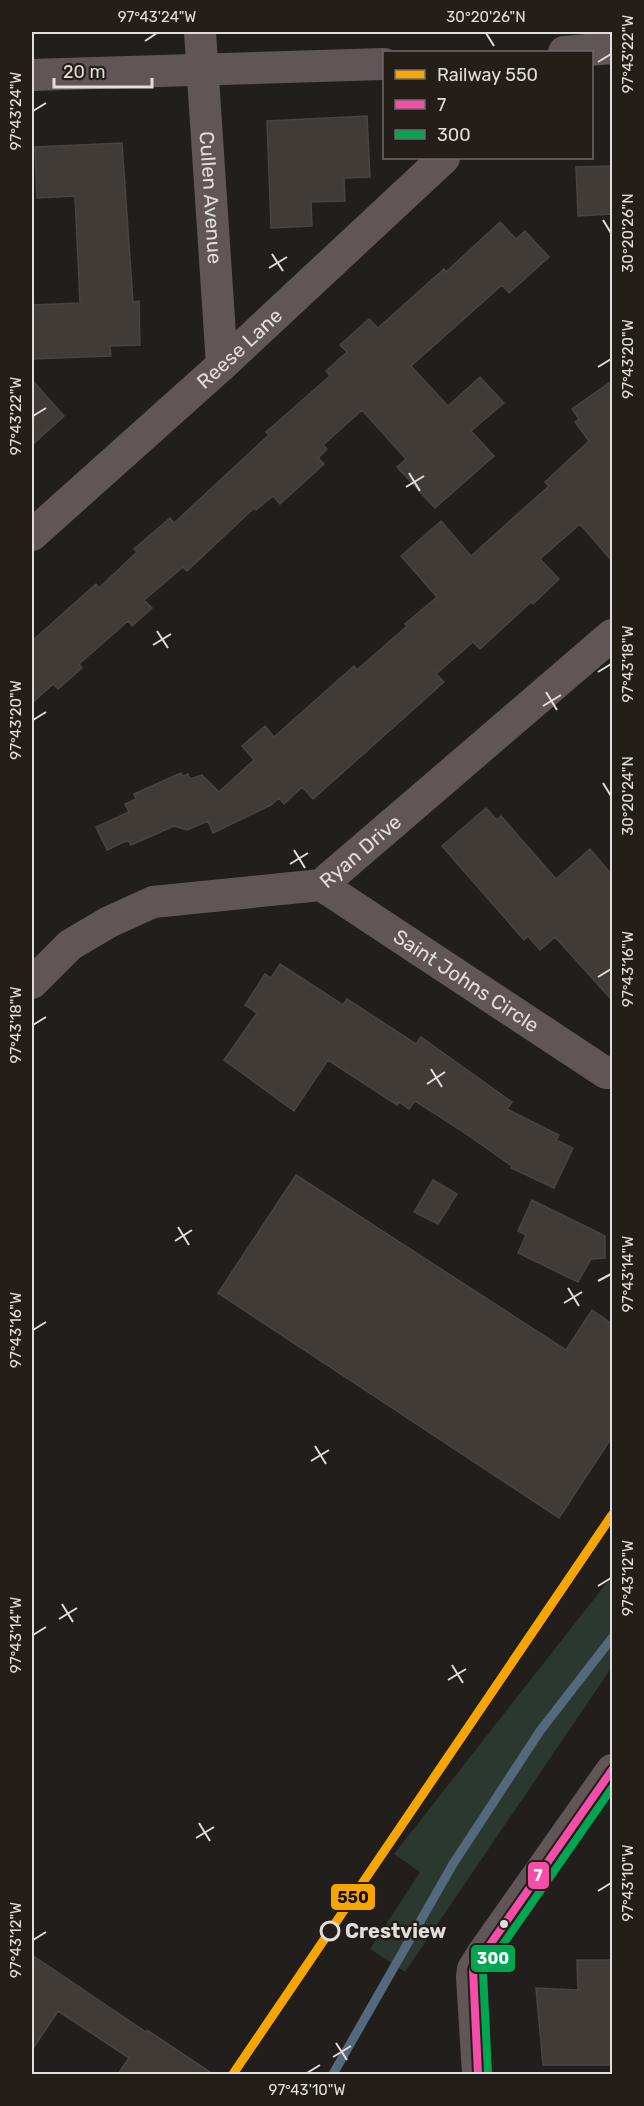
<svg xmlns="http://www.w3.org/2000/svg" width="644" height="2106" viewBox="0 0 644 2106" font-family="Rubik,sans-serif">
<rect width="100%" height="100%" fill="#211e1c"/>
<path fill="#2b382f" d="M612 1576V1667L405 1972 370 1949 420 1872 394 1854Z"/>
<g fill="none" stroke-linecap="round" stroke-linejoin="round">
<path stroke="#54697c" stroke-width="9" d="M333 2074 453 1864 540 1731 612 1638"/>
</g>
<path fill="#413b37" stroke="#474442" stroke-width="1.5" d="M367 116 370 177 344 178 345 201 311 202 312 226 271 228 267 121Z
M122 143 133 302 139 301 140 345 110 346 111 356 32 359V305L80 303 75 196 37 198 35 147Z
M612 166V214L578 216 576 167Z
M500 222 516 239 525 231 549 257 509 293 502 285 411 366 448 406 480 377 504 403 471 431 494 456 435 508 397 467 406 459 362 410 323 445 327 449 318 458 324 464 280 504 273 496 256 510 254 508 187 571 183 567 144 600 152 608 132 626 128 621 79 664 82 668 58 689 53 684 32 703V641L96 584 99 588 137 552 134 549 170 518 174 523 269 435 266 432 330 376 326 371 347 352 340 345 369 319 378 328 444 269 446 272Z
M32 380 64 416 32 445Z
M612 381V561L580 524 540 559 559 579 533 604 531 602 480 649 473 642 436 674 444 682 313 799 302 787 284 804 279 798 271 805 213 833 208 821 187 830 174 826 131 845 128 840 107 850 96 827 129 812 125 804 136 799 134 794 181 773 183 776 188 774 190 779 202 775 219 792 254 760 242 746 265 726 274 737 354 666 357 670 407 626 405 624 437 597 401 556 441 521 471 556 549 486 545 482 589 441 575 422 579 419 572 409Z
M486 808 497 820 501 816 556 879 590 849 612 875V1000L555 937 540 950 528 936 524 940 442 846Z
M280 964 343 1005 347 999 416 1044 421 1037 512 1102 507 1109 559 1135 556 1140 573 1148 554 1188 511 1168 512 1166 459 1129 415 1101 409 1109 399 1102 397 1105 328 1060 294 1111 224 1060 257 1013 245 1005 265 974 271 978Z
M296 1175 566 1350 592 1310 612 1324V1437L559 1518 218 1293Z
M433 1180 457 1194 438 1224 414 1212Z
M532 1200 605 1236V1258L591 1259 578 1282 518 1253 526 1235 518 1231Z
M32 1955 146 2032 147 2030 213 2074H118L129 2058 58 2011 32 2050Z
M577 1960H612V2065H543L536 1988 578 1990Z"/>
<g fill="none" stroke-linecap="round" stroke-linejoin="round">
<g stroke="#605658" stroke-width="32">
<path id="s1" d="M200 32 222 365"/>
<path d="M564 52 612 48"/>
<path d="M32 75 384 64"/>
<path id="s2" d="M32 535 222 365 444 158"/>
<path id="s3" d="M321 885 606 1073H612"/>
<path id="s4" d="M32 983 70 945 109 922 153 902 321 885 612 635"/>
<path d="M478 2074 472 1977 473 1969 483 1953 612 1770"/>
</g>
<g stroke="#241e19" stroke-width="12">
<path id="bus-1" d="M478 2074 473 1969 612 1770"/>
</g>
<g stroke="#241e19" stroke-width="12">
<path id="bus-2" d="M488 2073 483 1973 612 1788"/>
</g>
<use href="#bus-1" stroke="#f54da8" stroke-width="8"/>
<use href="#bus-2" stroke="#00a651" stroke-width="8"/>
<g stroke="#241e19" stroke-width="14">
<path id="rail-1" d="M233 2074 612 1515"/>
</g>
<use href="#rail-1" stroke="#f7a600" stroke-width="9"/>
</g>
<path fill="none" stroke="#e1ddda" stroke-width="2" d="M486 33 494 46M145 41 157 33M598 62 611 54M33 111 46 103M603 220 611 233M272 254 283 271M269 268 287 257M598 367 611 359M33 416 46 408M409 473 420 491M406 487 424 476M157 631 168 648M153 645 171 634M598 672 611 664M546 692 557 710M543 706 561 695M33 720 46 712M603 783 611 796M294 850 305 868M290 864 308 853M598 977 611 969M33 1025 46 1017M431 1069 442 1087M427 1084 445 1072M178 1227 189 1245M175 1241 192 1230M598 1281 611 1274M568 1288 579 1306M564 1303 582 1292M33 1330 46 1322M315 1446 326 1464M311 1461 329 1450M598 1586 611 1578M62 1604 73 1622M59 1619 77 1608M33 1635 46 1627M452 1665 463 1683M448 1680 466 1669M199 1823 210 1841M196 1838 214 1827M598 1891 611 1883M33 1940 46 1932M336 2043 347 2060M333 2057 351 2046M307 2073 320 2065"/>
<circle fill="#e1ddda" stroke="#241e19" stroke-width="2" cx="504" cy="1924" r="5"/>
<circle fill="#241e19" stroke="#e1ddda" stroke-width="3" cx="330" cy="1931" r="9"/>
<g text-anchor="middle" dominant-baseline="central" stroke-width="5" stroke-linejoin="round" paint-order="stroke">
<g font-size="20" fill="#e1ddda" stroke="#241e19">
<text stroke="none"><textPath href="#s1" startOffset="166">Cullen Avenue</textPath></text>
<text stroke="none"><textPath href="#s2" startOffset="279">Reese Lane</textPath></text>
<text stroke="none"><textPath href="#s4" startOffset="368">Ryan Drive</textPath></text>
<text stroke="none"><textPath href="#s3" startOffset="174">Saint Johns Circle</textPath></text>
</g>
<g font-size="20" font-weight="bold" fill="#e1ddda" stroke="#241e19" text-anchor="start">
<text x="345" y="1931">Crestview</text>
</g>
</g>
<g stroke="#241e19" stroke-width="2">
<rect x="527" y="1861" width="23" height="29" rx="6" fill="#f54da8"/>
<rect x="330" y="1883" width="46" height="28" rx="6" fill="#f7a600"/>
<rect x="470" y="1944" width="46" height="29" rx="6" fill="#00a651"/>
</g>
<g font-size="16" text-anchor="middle" font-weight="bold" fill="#fff">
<text x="538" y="1881">7</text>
<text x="493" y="1964">300</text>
</g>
<g font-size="16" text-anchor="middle" font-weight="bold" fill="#111">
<text x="353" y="1903">550</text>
</g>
<rect width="644" height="2106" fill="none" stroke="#241e19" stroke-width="66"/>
<rect x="383" y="51" width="210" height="108" fill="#241e19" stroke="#706a66" stroke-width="1.5"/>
<rect x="395" y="70" width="30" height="9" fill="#f7a600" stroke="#706a66" stroke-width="1.5"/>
<text x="437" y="81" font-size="18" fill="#e1ddda">Railway 550</text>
<rect x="395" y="100" width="30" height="9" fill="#f54da8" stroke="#706a66" stroke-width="1.5"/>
<text x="437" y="111" font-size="18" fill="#e1ddda">7</text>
<rect x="395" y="130" width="30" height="9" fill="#00a651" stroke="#706a66" stroke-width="1.5"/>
<text x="437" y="141" font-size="18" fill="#e1ddda">300</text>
<path d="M54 78v9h98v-9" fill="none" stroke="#e1ddda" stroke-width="3"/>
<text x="63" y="78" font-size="18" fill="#e1ddda" stroke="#241e19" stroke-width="4.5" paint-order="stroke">20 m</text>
<rect x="33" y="33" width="578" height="2040" fill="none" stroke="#e1ddda" stroke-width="2"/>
<g font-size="15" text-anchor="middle" fill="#e1ddda">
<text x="157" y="22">97°43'24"W</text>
<text x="486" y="22">30°20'26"N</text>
<text transform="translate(628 54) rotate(-90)" y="5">97°43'22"W</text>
<text transform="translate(16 111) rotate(-90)" y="5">97°43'24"W</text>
<text transform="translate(628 233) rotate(-90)" y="5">30°20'26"N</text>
<text transform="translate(628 359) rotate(-90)" y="5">97°43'20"W</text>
<text transform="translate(16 416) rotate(-90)" y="5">97°43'22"W</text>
<text transform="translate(628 664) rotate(-90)" y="5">97°43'18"W</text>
<text transform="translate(16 720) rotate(-90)" y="5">97°43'20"W</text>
<text transform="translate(628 796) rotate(-90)" y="5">30°20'24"N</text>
<text transform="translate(628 969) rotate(-90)" y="5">97°43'16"W</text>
<text transform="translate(16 1025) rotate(-90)" y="5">97°43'18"W</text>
<text transform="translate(628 1274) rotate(-90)" y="5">97°43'14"W</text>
<text transform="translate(16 1330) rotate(-90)" y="5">97°43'16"W</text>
<text transform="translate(628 1578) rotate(-90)" y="5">97°43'12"W</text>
<text transform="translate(16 1635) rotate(-90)" y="5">97°43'14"W</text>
<text transform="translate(628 1883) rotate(-90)" y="5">97°43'10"W</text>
<text transform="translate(16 1940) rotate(-90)" y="5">97°43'12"W</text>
<text x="307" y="2095">97°43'10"W</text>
</g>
</svg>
